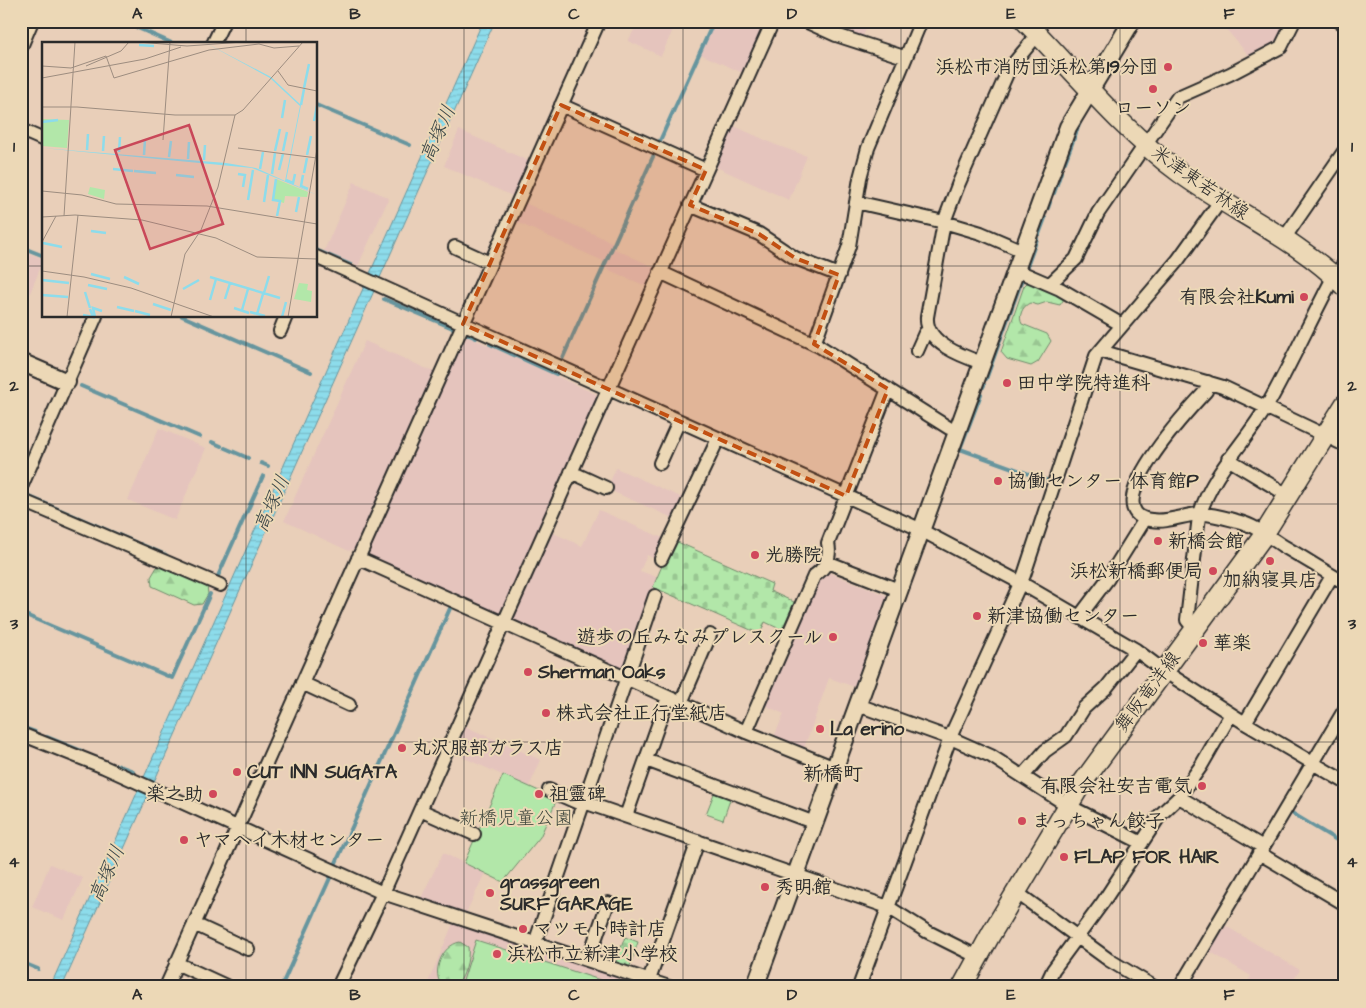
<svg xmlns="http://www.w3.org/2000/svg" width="1366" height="1008" viewBox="0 0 1366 1008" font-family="'Architects Daughter','Klee One',sans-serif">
<defs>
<pattern id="forest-firs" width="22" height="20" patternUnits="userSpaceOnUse" patternTransform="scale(1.25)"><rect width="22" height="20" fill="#b2e7a9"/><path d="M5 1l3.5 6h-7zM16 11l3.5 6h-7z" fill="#99c692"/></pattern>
<pattern id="cemetery-stones" width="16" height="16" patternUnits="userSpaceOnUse" patternTransform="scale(1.25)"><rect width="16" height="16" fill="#b2e7a9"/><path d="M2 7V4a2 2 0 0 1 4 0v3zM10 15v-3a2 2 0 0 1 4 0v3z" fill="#99c692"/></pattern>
<pattern id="water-rules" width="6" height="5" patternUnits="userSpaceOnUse" patternTransform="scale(1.25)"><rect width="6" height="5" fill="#8ddceb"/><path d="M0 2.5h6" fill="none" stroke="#7abdca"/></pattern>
</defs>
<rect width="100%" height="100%" fill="#e9cfb9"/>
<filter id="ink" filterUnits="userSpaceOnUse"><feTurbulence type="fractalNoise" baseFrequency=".02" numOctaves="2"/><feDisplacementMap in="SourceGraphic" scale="10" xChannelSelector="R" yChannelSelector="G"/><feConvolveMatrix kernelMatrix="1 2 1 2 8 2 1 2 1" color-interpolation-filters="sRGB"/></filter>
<g filter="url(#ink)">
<path fill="#e5c4bd" d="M639 21H677L661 56 628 41Z
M715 21H767L743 73 700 54Z
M814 21H869L862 39Z
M1219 21H1287L1276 41 1250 57Z
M732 125 776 145 807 156 789 200 714 166Z
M459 130 531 162 515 197 444 166Z
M354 182 389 198 358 266 324 251Z
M523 202 614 243 605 262 514 221Z
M613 248 656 268 648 287 604 268Z
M21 250 44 259 21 315Z
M463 334 600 396 501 615 498 617 364 556Z
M365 341 436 373 358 547 349 551 284 521Z
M159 428 206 448 175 520 128 500Z
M616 468 685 499 675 519 607 489Z
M599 510 665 539 657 560 647 555 640 571 657 577 624 673 511 622 549 531 582 546Z
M827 572 888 596 855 687 829 678 803 751 773 739 784 714 762 704 817 579Z
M462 725 541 760 529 787 451 752Z
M443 853 485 873 465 915 420 900Z
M50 864 83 878 64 920 32 907Z
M454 921 655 987H426Z
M1224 925 1300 970 1289 987H1245L1251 976 1209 951Z"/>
<path fill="url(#forest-firs)" stroke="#6e896a" d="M1030 280 1063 295 1064 299 1060 305 1047 302 1038 305 1030 303C1022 306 1018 317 1022 324L1047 334 1051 341 1038 362 1031 366 1007 359 1001 352 1024 286Z
M161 566 207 586 208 594 202 604 194 605 152 586 151 577 157 567Z
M460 942 468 947C470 959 464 977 456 987H443C430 973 442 945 460 942Z"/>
<path fill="url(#cemetery-stones)" stroke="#6e896a" d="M673 540 772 584 770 591 794 602 782 630 765 622 760 634 653 587Z
M625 937 638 942 629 969 615 964Z"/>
<path fill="#b2e7a9" stroke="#6e896a" d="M503 775 557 799 540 837 503 882 464 863Z
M715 791 731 797 723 820 706 814Z
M476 940 622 987H461Z"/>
<path fill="url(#water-rules)" stroke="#66959e" d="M483 21H495L62 987H50Z"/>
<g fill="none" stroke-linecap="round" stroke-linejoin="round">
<path stroke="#66959e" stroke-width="4" d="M122 21 174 44
M1331 23 1345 30
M316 105 410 145
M658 145 714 21
M1065 162 1080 122
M1054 193 1061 172
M1048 208 1050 202
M1039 234 1045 218
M21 247 44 256
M316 250 351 265
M1026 269 1037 239
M384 299 455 329
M182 316 311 372
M465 333 476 338
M490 344 556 374 557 372
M561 362 656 150
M986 379 1023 277
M81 386 200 437
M983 387 984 385
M981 394 960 449 1051 482
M212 442 221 446
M225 448 248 458
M261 463 268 466
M30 497 135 542
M140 544 166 555
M218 576 263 476
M21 613 172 678
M172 678 210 594
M21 727 35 732
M47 737 82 751
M116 765 133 771
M1290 812 1345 845
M335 865 452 604
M21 962 38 969
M281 987 330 878"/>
<g stroke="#2b2b2b" stroke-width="16">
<path id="minor" d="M805 21 836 35 904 57
M1339 21 1345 24
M213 44 224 21
M21 47 32 21
M561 105 706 170
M21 130 44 140
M856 202 944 222 981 233 1023 251
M690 205 759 234 795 258 839 275
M1283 240 1345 150
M455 247 490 263
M316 257 915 527 1021 583 1136 650 1164 671 1245 723 1345 782
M1016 270 1060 289 1122 325
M660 272 819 346 949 428 957 431
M1050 284 1076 259 1098 213 1178 97 1230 74 1281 47 1294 21
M280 331 286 316
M814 344 849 246 860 178 868 148 921 21
M1102 349 1107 353 1223 387 1345 445
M917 351 925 333 929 331
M982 363C962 356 925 343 927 317L944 222 958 185 1009 69 1038 34
M1208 382 1206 391C1192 406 1092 512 1151 520 1168 523 1183 515 1199 514 1210 513 1226 518 1237 521 1254 525 1268 536 1283 546 1304 558 1324 571 1345 583
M1228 459 1289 496
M660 463 679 421
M571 472 606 488
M21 487 96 316
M21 500 220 585
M358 558 746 732 835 768
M661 559 718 439
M827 562 899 590
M1079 617 1107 580 1145 519
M1195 630 1187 620 1199 516C1214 470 1243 446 1267 406 1291 364 1311 319 1334 276L1345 263
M302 683 349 705
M681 703 710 635
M858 705 955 740 991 756 1067 805 1142 843
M1245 723 1332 576
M746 732 814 576C826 568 831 557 828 543L888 389
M21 734 104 767 383 893 669 987
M646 760 815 823
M1023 776 1045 751 1066 736 1084 708 1106 688 1136 650
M549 790 583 805
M1179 797 1263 847
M584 802 888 907 926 931 978 957
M420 810 474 834
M626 816 668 697
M1259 853 1345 904
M1016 892 1109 960 1154 987
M194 924 248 949
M535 943 655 596
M588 960 608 903
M176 963 228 987
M649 980 698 841
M166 987 599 21
M338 987 383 893 773 21
M859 987 952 733 1024 575 1096 356 1178 260 1221 200
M1045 987 1053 970 1103 902 1160 815 1179 797 1201 766 1231 714
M1180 987 1345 709
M1342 987 1345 982"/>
</g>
<g stroke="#2b2b2b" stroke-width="20">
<path id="tertiary" d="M21 362 67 382
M755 987 1068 127 1132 21"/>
</g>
<g stroke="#2b2b2b" stroke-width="22">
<path id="secondary" d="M1025 21C1075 72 1123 131 1180 173 1233 212 1298 239 1345 287
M962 987 991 934 1080 786 1261 539 1345 404"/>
</g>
<use href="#minor" stroke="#ecd8b6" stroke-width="12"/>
<use href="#tertiary" stroke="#ecd8b6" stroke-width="16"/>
<use href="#secondary" stroke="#ecd8b6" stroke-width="19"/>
</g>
</g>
<path fill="#c25012" fill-opacity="0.2" stroke="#c25012" stroke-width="4" stroke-dasharray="10 6" stroke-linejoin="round" d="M561 105 706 170 690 205 759 234 795 258 839 275 814 344 888 389 846 496 463 324Z"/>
<path fill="none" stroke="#2b2b2b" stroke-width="1" stroke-opacity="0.55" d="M246 21V44M464 21V987M683 21V987M901 21V987M1120 21V987M21 266H44M316 266H1345M246 316V987M21 504H1345M21 742H1345"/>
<g fill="#d1495b" stroke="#ecd8b6" stroke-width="2">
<circle cx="1168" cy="67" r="5"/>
<circle cx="1153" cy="89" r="5"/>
<circle cx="1304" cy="297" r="5"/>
<circle cx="1007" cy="383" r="5"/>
<circle cx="998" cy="481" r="5"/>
<circle cx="1158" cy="541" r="5"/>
<circle cx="755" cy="555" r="5"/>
<circle cx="1270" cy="561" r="5"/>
<circle cx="1213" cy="571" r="5"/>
<circle cx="977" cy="616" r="5"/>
<circle cx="833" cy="637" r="5"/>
<circle cx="1203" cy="643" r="5"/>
<circle cx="528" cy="672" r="5"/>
<circle cx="546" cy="713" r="5"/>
<circle cx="820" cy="729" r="5"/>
<circle cx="402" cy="748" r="5"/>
<circle cx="237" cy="772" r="5"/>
<circle cx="1202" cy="786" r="5"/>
<circle cx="213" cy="794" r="5"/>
<circle cx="539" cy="794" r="5"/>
<circle cx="1022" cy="821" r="5"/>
<circle cx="184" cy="840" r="5"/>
<circle cx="1064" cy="857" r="5"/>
<circle cx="765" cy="887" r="5"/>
<circle cx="490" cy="893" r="5"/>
<circle cx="523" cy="929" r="5"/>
<circle cx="497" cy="954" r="5"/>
</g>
<g text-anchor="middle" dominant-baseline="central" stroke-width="4" stroke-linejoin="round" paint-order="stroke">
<g font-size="19" font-weight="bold" fill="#2b2b2b" stroke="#ecd8b6" text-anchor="start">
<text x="1158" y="67" text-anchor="end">浜松市消防団浜松第19分団</text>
<text x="1153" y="108" text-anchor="middle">ローソン</text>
<text x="1294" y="297" text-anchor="end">有限会社Kumi</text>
<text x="1017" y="383">田中学院特進科</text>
<text x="1008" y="481">協働センター 体育館P</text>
<text x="1168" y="541">新橋会館</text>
<text x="765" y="555">光勝院</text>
<text x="1203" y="571" text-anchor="end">浜松新橋郵便局</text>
<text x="1270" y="580" text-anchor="middle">加納寝具店</text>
<text x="987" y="616">新津協働センター</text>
<text x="823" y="637" text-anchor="end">遊歩の丘みなみプレスクール</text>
<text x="1213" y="643">華楽</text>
<text x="538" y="672">Sherman Oaks</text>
<text x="556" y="713">株式会社正行堂紙店</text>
<text x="830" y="729">La erino</text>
<text x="412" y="748">丸沢服部ガラス店</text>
<text x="247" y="772">CUT INN SUGATA</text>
<text x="1192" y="786" text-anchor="end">有限会社安吉電気</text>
<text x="203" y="794" text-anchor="end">楽之助</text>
<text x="549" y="794">祖靈碑</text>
<text x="1032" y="821">まっちゃん餃子</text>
<text x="194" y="840">ヤマヘイ木材センター</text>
<text x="1074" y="857">FLAP FOR HAIR</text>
<text x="500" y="882">grassgreen<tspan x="500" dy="22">SURF GARAGE</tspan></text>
<text x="775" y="887">秀明館</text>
<text x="533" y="929">マツモト時計店</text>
<text x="507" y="954">浜松市立新津小学校</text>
</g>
<g font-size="19" fill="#2b2b2b" stroke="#ecd8b6">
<text transform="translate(1200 183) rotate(35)">米津東若林線</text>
<text transform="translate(1148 692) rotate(-53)">舞阪竜洋線</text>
</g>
<g font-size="19" fill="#3f473e" stroke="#ecd8b6">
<text x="516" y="818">新橋児童公園</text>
</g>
<g font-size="20" font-style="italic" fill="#3a4648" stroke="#ecd8b6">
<text transform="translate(438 134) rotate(-66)">高塚川</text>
<text transform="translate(272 504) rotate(-66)">高塚川</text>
<text transform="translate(107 874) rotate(-66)">高塚川</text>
</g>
<g font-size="20" font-weight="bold" fill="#2b2b2b" stroke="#ecd8b6">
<text x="833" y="774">新橋町</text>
</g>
</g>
<g transform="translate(42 42)">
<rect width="275" height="275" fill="#e9cfb9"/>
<path d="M0 77 27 78 25 106 0 104ZM234 137 266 150 265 155 243 154 242 161 231 158ZM48 145 63 148 62 157 46 152ZM257 241 266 242 265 248 270 249 269 260 252 257Z" fill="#b2e7a9"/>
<path d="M162 0 229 35 259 63 244 139 275 153 210 126 0 106 184 121 214 126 243 139 258 64 228 36Z" fill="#8ddceb"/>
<path fill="none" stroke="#8ddceb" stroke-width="2.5" d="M97 3 112 4M262 46 267 22M259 63 262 47M240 76 243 58M272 79 275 64M0 80 16 78M45 108 46 92M61 109 62 94M233 109 238 87M241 109 245 90M77 110 78 95M102 113 103 97M265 113 269 94M127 115 129 99M146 117 147 100M162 118 163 103M71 127 91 129M218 127 221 110M237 128 241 112M92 129 114 131M262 131 265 116M196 132 203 133 201 145M230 132 233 111M134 133 152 135M261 133 259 144 266 147M234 137 231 158 238 159 235 174M244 138 251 141 253 132M206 158 211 128M222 160 226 133M254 170 257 155M49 189 64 191M1 201 20 205M49 232 68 237M82 235 97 242M168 235 238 256M0 238 27 241M46 243 65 247M141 247 157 238M43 250 48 266M222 251 227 234M0 253 26 255M183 257 188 241M168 258 174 237M111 262 129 268M75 265 92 269M192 266 207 271M200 268 206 247M93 269 108 273M208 270 223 274M215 272 221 252M41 273 51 275 48 267M53 275 51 266 60 269M240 275 244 260"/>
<path fill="none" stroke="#9d8d80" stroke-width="1" d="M96 0 145 4 201 0M0 24 29 26 64 14 72 36 167 8 217 2 232 6 257 4M44 24 79 9 87 0M236 29 246 43 275 49M0 36 103 17 139 5M0 65H35L133 73H193L201 68 261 0M121 98 128 0M196 106 275 116M0 149 40 153 74 162 165 164 275 182M22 174 33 0M0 175 33 173 100 178 174 196 215 215 275 217M0 200 14 174M0 229 42 235 89 246 172 275M25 275 36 173M129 275 143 212 159 188 176 145 193 73M246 275 275 107"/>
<path fill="#c94859" fill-opacity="0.15" stroke="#c94859" stroke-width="2.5" d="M147 83 181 182 108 207 73 108Z"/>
<rect width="275" height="275" fill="none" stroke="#2b2b2b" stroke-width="2.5"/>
</g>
<rect width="1366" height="1008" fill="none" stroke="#ecd8b6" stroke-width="55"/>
<rect x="28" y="28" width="1310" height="952" fill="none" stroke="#2b2b2b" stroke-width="2"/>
<g font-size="16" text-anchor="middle" font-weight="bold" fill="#2b2b2b">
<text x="137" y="19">A</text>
<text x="355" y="19">B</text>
<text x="574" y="19">C</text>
<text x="792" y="19">D</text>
<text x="1011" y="19">E</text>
<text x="1229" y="19">F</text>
<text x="14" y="152">1</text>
<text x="1352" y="152">1</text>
<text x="14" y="391">2</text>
<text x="1352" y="391">2</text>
<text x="14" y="629">3</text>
<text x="1352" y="629">3</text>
<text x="14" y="867">4</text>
<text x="1352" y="867">4</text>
<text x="137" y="1000">A</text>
<text x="355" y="1000">B</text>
<text x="574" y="1000">C</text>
<text x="792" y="1000">D</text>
<text x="1011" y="1000">E</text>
<text x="1229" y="1000">F</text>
</g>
</svg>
